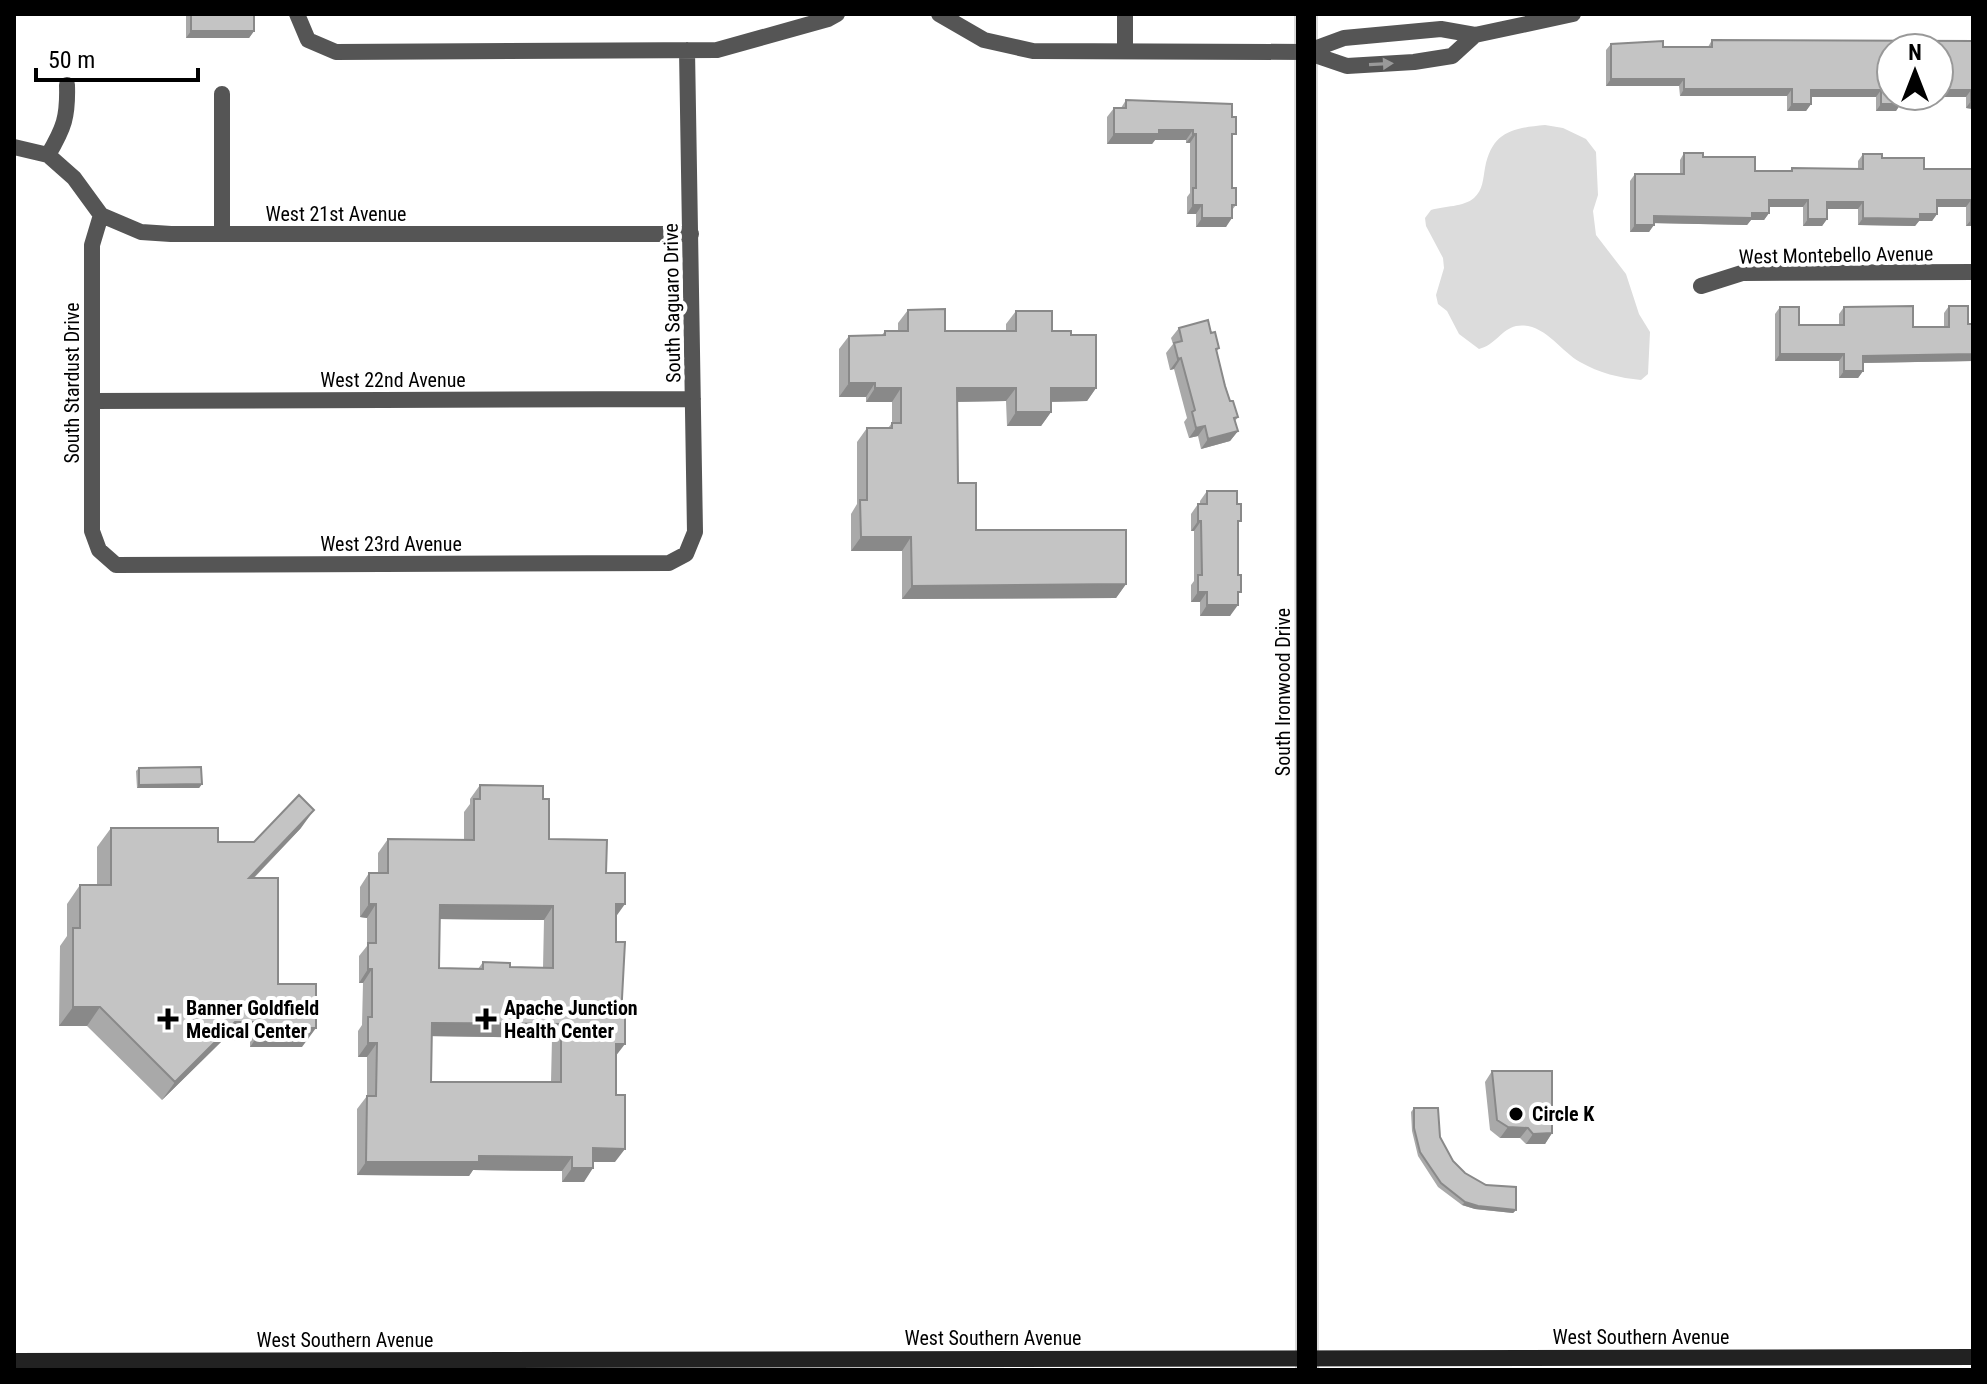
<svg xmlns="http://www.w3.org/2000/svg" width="1987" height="1384" viewBox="0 0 1987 1384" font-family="'Roboto Condensed',sans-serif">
<rect width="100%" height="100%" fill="#fff"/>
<path fill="#dcdcdc" d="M1545 125 1563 128 1586 139 1596 152 1598 195 1593 211 1596 235 1626 274 1639 314 1650 332 1648 374 1641 380C1620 378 1599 373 1580 362 1560 351 1543 321 1516 326 1502 329 1495 345 1479 349L1459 334 1447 311 1438 304 1436 295 1444 268 1443 258 1426 226 1425 218 1431 210C1444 206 1464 207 1474 198 1483 190 1483 179 1485 168 1492 132 1512 128 1545 125Z"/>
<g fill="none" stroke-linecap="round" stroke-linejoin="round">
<g stroke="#dbdbdb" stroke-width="24">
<path id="primary" d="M1306 14 1307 1370"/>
</g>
<path stroke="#555" stroke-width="16" d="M297 14 308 40 336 52 717 50 828 19 837 14
M939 14 984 40 1033 51 1306 52 1347 66 1414 62 1452 56 1475 35
M1125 14V50
M1306 52 1344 38 1441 29 1475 35 1573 14
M222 94V234
M14 147 48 155 74 178 101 215 141 232 171 234H691
M48 155C64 128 68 117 67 85
M101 215 92 245V531L99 550 116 565 669 563 686 554 695 532 687 50
M1701 286 1742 273 1973 272
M92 401 693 399"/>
<path stroke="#222" stroke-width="16" d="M14 1361 1973 1357"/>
<use href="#primary" stroke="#000" stroke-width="20"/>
</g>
<path fill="#a9a9a9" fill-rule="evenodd" d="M186 14H254V31L249 38H186Z
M1712 40 1973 41V109L1966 108V97H1901L1896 111H1876V97H1811V104L1806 111H1787V96H1680L1679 86H1606V50L1611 44 1663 47H1708Z
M1126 100 1232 139V188L1236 205 1232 210 1226 227H1196V214H1187V197L1190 193V143H1186V140H1155L1152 144H1107V117L1114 108H1121Z
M1684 153 1755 171H1790L1792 168 1858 169V161L1863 154 1882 158 1924 169H1973V226H1966V207H1937V214L1932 221H1919L1915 226 1858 225V209H1827V219L1822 226H1803V207H1769V213L1764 220H1751L1747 225 1654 223 1649 232H1630V181L1635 174H1680V160Z
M1949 306 1968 324H1973V361L1863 363V371L1858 378H1839V361H1775V314L1780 307 1799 325H1839V314L1844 307 1913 327H1944V313Z
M908 310 945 331H1006V324L1016 311 1052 331 1071 335 1096 388 1087 401 1051 402V412L1041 426H1007L1006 401 957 402 958 483 976 530 1126 584 1116 598 902 599V551H851V514L857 504V442L867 428H888L892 423V402H866V397H839V349L849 336 882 335 885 331H898V323Z
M1179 328 1211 333 1219 348 1216 352 1230 401 1238 417 1235 421 1238 431 1230 441 1201 449 1198 436 1189 438 1184 422 1187 418 1174 369 1170 370 1166 353 1173 344 1171 338Z
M1207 491 1238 526V597L1230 616H1200V602H1191V585L1194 581V531H1191V514L1198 504H1200V501Z
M139 768 202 784 199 788H137L136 771Z
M480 785 543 799 549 839 606 873 616 916 615 1162H593L584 1182H562V1171L473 1170 469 1176 357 1175V1109L367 1096V1057H358V1031L362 1025 363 983H359V956L367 946V918L360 917V887L369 873H378V853L388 839 464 840V812L470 804V799ZM440 919 544 920 543 968 510 967 483 962 478 969 439 968ZM431 1036 552 1038 551 1082H431Z
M111 828 218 842H254L301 828 254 878 278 984 302 1047H250V1041H222L162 1100 87 1026H59L60 946 67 936V904L80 885H97V847Z
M1492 1071 1552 1133 1545 1144H1526L1520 1138H1500L1490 1130 1485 1082Z
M1414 1108 1440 1137 1453 1161 1465 1173 1516 1210 1513 1213 1475 1209 1462 1205 1438 1187 1418 1156 1412 1131 1411 1112Z"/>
<path fill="#898989" d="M191 31H254L249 38H186Z
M1611 79H1684L1679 86H1606Z
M1684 89H1792L1787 96H1680Z
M1811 90H1881L1876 97H1806Z
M1939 90H1971L1966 97H1896L1939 96Z
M1971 101 1973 102V109L1966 108Z
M1792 104H1811L1806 111H1787Z
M1881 104H1901L1896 111H1876Z
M1159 130H1193L1186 140H1155L1152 144H1107L1114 134Z
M1193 134H1196L1190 143H1186Z
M1769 200H1808L1803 207H1764Z
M1937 200H1971L1966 207H1932Z
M1827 202H1863L1858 209H1822Z
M1193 205H1202L1196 214H1187Z
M1769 213 1764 220H1751L1747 225 1649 223 1654 216Z
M1920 214H1937L1932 221H1919L1915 226 1858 225 1863 218Z
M1202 218H1232L1226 227H1196Z
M1808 219H1827L1822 226H1803Z
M1971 220H1973V226H1966Z
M1635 225H1654L1649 232H1630Z
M1780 354H1844L1839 361H1775Z
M1973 354V361L1858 363 1863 356Z
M1181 358 1174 369 1170 370 1178 359Z
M1844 371H1863L1858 378H1839Z
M849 383H875L866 397H839Z
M875 388H901L892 402H866Z
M957 388H1016L1006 401 947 402Z
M1051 388H1096L1087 401 1041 402Z
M1016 412H1051L1041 426H1007Z
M1205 426 1198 436 1189 438 1196 428Z
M1238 431 1230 441 1201 449 1208 439Z
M1198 521H1201L1194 531H1191Z
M861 537H911L902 551H851Z
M1126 584 1116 598 902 599 912 586Z
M1198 592H1207L1200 602H1191Z
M1207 605H1238L1230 616H1200Z
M202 784 199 788H137L139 785Z
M314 810 301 828 236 896 249 878Z
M369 904H376L367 918 360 917Z
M616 904H625L615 918Z
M440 905 553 906 544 920 431 919Z
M368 969H372L363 983H359Z
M73 1007H100L87 1026H59Z
M235 1022H263L250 1041H222L162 1100 175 1082Z
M432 1023 561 1024 552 1038 422 1036Z
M263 1028H316L302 1047H250Z
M368 1043H377L367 1057H358Z
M616 1044H625L615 1057Z
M1508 1127 1528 1128 1520 1138H1500Z
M1552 1133 1545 1144H1526L1533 1134Z
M593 1148 625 1149 615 1162H584Z
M479 1156 572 1157 562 1171 473 1170 469 1176 357 1175 366 1162Z
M572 1168H593L584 1182H562Z
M1465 1202 1516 1210 1513 1213 1475 1209 1462 1205Z"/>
<path fill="#c4c4c4" stroke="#898989" stroke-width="2" fill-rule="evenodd" d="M191 14H254V31H191Z
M1712 40 1973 41V102L1971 101V90H1939V48H1891V96H1901V104H1881V90H1811V104H1792V89H1684V79H1611V44L1663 41V47H1712Z
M1126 100 1232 104V117H1236V134H1232V188H1236V205H1232V218H1202V205H1193V188H1196V134H1193V130H1159V134H1114V108H1126Z
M1684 153H1703V157H1755V171H1792V168L1863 169V154H1882V158H1924V169H1973V220H1971V200H1937V214H1920V219L1863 218V202H1827V219H1808V200H1769V213H1752V218L1654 216V225H1635V174H1684Z
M1913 306V327H1949V306H1968V324H1973V354L1863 356V371H1844V354H1780V307H1799V325H1844V307Z
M945 309V331H1016V311H1052V331H1071V335H1096V388H1051V412H1016V388H957L958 483H976V530H1126V584L912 586 911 537H861L860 500H867V428H892V423H901V388H875V383H849V336L885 335V331H908V310Z
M1208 320 1211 333 1215 332 1219 348 1216 349 1225 386 1230 401H1233L1238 417 1234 418 1238 431 1208 439 1205 426 1196 428 1192 412 1195 410 1181 358 1178 359 1174 343 1182 341 1179 328Z
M1207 491H1237V504H1241V521H1238V575H1241V592H1238V605H1207V592H1198V575H1202L1201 521H1198V504H1207Z
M201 767 202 784 139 785V768Z
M480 785 543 786V799H549V839L607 840 606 873H625V904H616V942H625L621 1017H625V1044H616V1095H625V1149L593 1148V1168H572V1157L479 1156V1162H366L367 1096H376L377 1043H368V1017H372V969H368V943H376V904H369V873H388V839L474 840V799H480ZM440 905 553 906V968L510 967V963L483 962V969L439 968ZM432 1023 561 1024V1082H431Z
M299 795 314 810 249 878H278V984H316V1028H263V1022H235L175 1082 100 1007H73V928H80V885H111V828H218V842H254Z
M1492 1071H1552V1133L1533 1134 1528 1128 1508 1127 1497 1120Z
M1414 1108H1438L1440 1137 1453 1161 1465 1173 1486 1185 1516 1187V1210L1478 1206 1465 1202 1441 1183 1420 1152 1414 1128Z"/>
<defs><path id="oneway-solid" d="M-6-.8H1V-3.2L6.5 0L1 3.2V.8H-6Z" transform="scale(2)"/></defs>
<use fill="#999" href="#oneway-solid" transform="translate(1381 64) rotate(-3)"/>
<g fill="#000" stroke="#fff" stroke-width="3">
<path d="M164 1007h8v8h8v8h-8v8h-8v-8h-8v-8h8z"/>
<path d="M482 1007h8v8h8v8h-8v8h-8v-8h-8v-8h8z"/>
<circle cx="1516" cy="1114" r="8"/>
</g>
<g text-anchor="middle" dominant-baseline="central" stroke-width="8" stroke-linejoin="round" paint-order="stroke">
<g font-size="20" fill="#000" stroke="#fff">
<text x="336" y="214">West 21st Avenue</text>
<text transform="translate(1836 255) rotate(-1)">West Montebello Avenue</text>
<text transform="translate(672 303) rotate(-91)">South Saguaro Drive</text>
<text x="393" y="380">West 22nd Avenue</text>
<text transform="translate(72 383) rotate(-90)">South Stardust Drive</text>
<text x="391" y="544">West 23rd Avenue</text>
<text transform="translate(1283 692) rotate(-90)">South Ironwood Drive</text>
<text x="1641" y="1337">West Southern Avenue</text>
<text x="993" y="1338">West Southern Avenue</text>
<text x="345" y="1340">West Southern Avenue</text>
</g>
<g font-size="20" font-weight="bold" fill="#000" stroke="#fff" text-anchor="start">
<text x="186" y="1008">Banner Goldfield<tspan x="186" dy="23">Medical Center</tspan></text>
<text x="504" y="1008">Apache Junction<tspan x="504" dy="23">Health Center</tspan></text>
<text x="1532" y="1114">Circle K</text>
</g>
</g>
<rect width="1987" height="1384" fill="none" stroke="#000000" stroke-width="32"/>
<g transform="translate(1915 72)"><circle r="38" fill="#ffffff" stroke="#999999" stroke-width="2"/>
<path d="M0-6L14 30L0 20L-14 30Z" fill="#000000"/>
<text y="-12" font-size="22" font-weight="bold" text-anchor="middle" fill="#000000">N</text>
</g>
<path d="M36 68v12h162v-12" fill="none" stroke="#000000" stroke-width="4"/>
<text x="48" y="68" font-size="24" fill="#000000" stroke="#ffffff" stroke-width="6" paint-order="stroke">50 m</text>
</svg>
